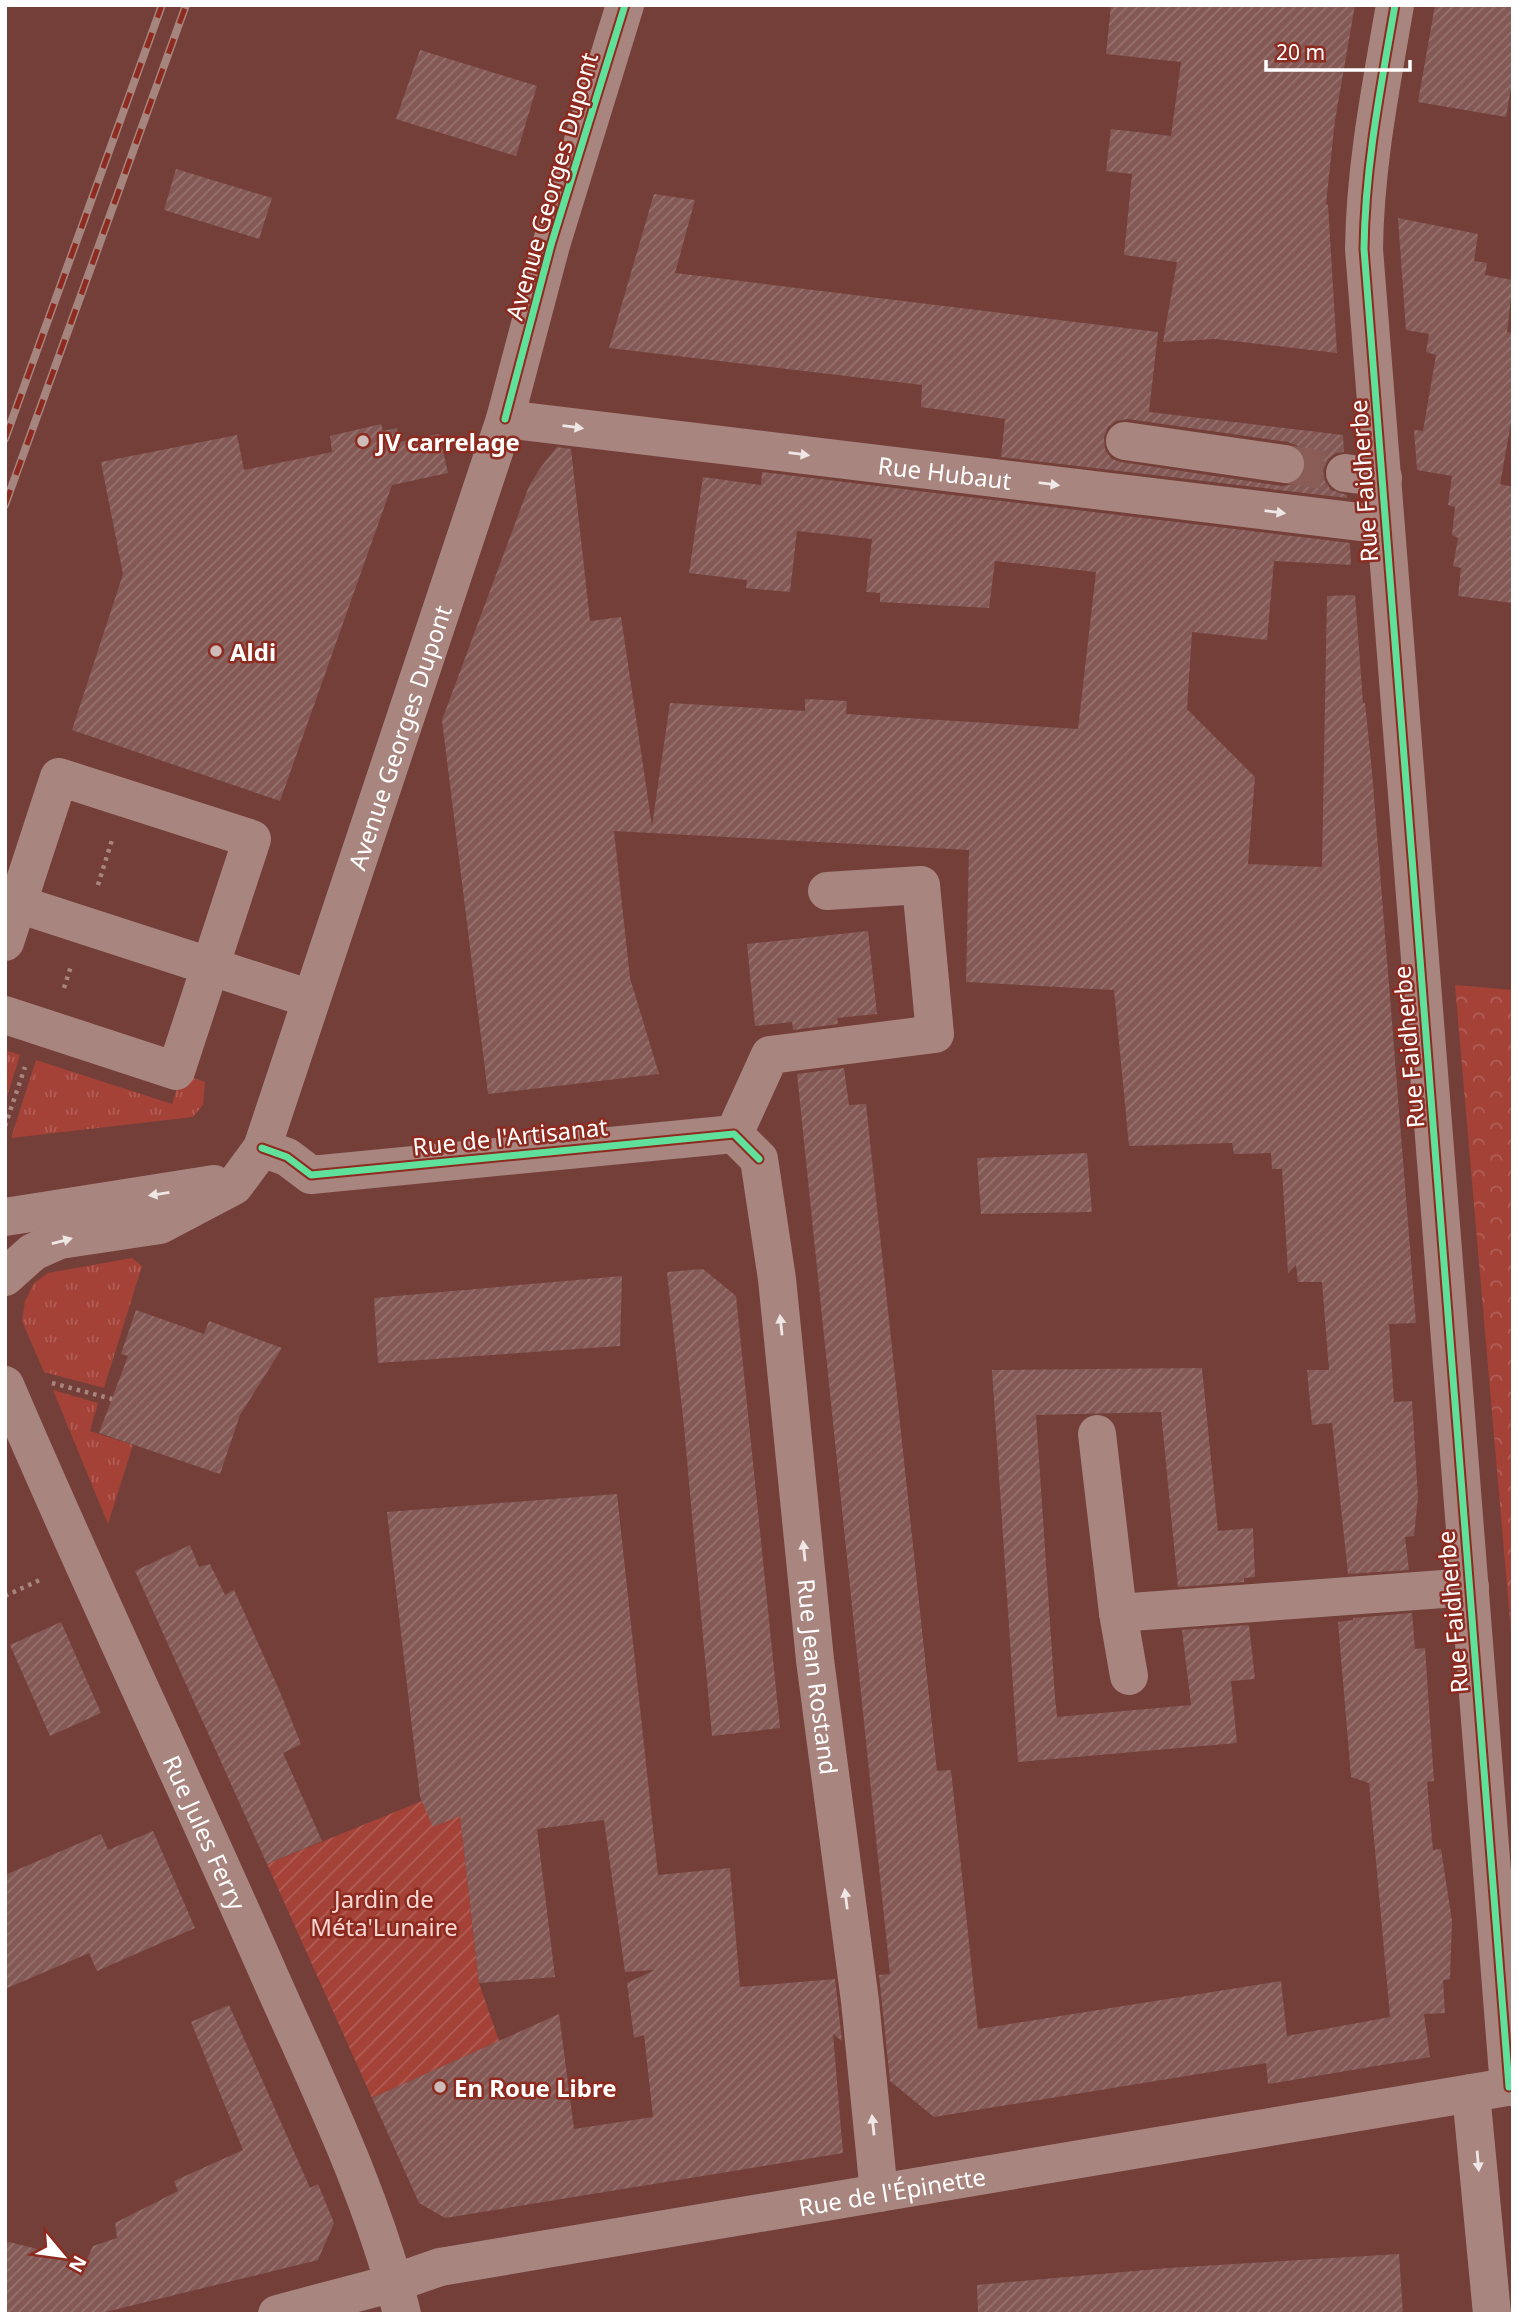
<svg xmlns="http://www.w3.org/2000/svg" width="1518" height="2319" viewBox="0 0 1518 2319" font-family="'Noto Sans',sans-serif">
<defs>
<pattern id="grass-tufts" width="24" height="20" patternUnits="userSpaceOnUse" patternTransform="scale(1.75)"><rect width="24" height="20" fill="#a44238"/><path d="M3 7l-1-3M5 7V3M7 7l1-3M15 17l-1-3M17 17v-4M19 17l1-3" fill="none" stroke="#b25e56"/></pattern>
<pattern id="park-crowns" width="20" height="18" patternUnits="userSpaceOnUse" patternTransform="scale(1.75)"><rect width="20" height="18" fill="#a44238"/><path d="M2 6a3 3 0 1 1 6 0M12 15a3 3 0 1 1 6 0" fill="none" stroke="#b25e56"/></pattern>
<pattern id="garden-furrows" width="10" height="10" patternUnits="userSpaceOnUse" patternTransform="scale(1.75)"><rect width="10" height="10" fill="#a44238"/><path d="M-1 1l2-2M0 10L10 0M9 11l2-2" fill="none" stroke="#b25e56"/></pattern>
<pattern id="building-hatch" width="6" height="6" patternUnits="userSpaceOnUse" patternTransform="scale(1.75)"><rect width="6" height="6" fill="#845955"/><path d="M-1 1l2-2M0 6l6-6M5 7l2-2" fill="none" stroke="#96726e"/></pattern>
</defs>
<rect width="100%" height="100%" fill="#743f38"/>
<path fill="url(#grass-tufts)" d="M5 1050 20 1055 5 1103Z
M36 1060 172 1104 182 1074 205 1082 203 1105 193 1117 11 1138Z
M132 1258 142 1266 104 1388 44 1372 22 1321 25 1301 34 1283 48 1273Z
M53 1390 98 1403 90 1431 133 1445 108 1524Z"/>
<path fill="url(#park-crowns)" d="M1455 985 1513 990V1655Z"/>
<path fill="url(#garden-furrows)" d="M422 1801 460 1816 479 1983 499 2041 372 2098 267 1864Z"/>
<path fill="url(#building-hatch)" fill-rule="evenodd" d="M1111 5H1355L1335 120 1326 204 1328 205 1337 353 1216 339 1163 342 1177 262 1124 255 1132 174 1106 171 1111 129 1171 136 1181 62 1106 54Z
M1435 5H1513V77L1506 117 1418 102Z
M420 50 537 86 516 156 396 119Z
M176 169 272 198 259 239 164 210Z
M654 194 695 200 675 273 1158 332 1149 412 1343 435 1344 452 1336 453 1328 459 1323 471 1325 481 1331 490 1347 495V498L1001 457 1005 419 921 407 922 385 609 348ZM1128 419 1288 442 1298 446 1305 455 1306 468 1303 477 1294 484 1282 486 1121 462 1112 459 1105 450 1104 437 1108 427 1116 421Z
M1398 218 1478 234 1474 261 1487 263 1485 275 1513 280 1507 332 1513 333V412L1500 484 1513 487V603L1458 596 1461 568 1453 566 1458 538 1452 535 1455 507 1448 505 1452 476 1417 470 1414 430 1423 431 1436 355 1426 352 1429 334 1406 330Z
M381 424 383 431 397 428 399 442 439 434 448 473 392 485 280 801 72 730 123 574 101 462 237 435 244 470 332 452 330 436Z
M557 447 571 449 590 621 621 617 652 826 670 703 805 711V699L847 701 846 714 1078 729 1096 572 995 561 989 608 880 602V593L866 592 872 539 797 531 790 592 746 588 747 580 689 573 703 477 761 485 762 472 1350 543 1351 565 1274 561 1267 640 1192 632 1187 709 1255 777 1248 864 1322 867 1327 596 1355 595 1363 703H1365L1372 772 1416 1323 1389 1324 1394 1402 1412 1401 1418 1497 1414 1536 1405 1537 1409 1570 1348 1574 1332 1423 1312 1425 1307 1370H1329L1322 1282H1298L1296 1265 1288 1273 1282 1169H1272L1271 1153 1234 1154 1232 1143 1129 1146 1114 990 966 982 969 850 614 831 630 978 659 1074 488 1094 442 720 529 486 541 467Z
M868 931 877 1014 837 1018 838 1024 793 1030 792 1022 755 1026 747 944Z
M844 1068 849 1105 866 1104 937 1771 951 1770 978 2029 1281 1981 1287 2036 1390 2017 1369 1783 1351 1777 1338 1622 1353 1620V1618L1412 1613 1415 1649 1425 1648 1434 1781 1427 1782 1433 1850 1441 1849 1452 1921 1450 1979 1443 1980 1445 2013 1424 2014 1430 2057 1268 2084 1266 2063 934 2117 890 2081 879 1975 890 1974 797 1074Z
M1087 1153 1092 1212 981 1214 977 1158Z
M703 1269 736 1296 780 1728 712 1736 684 1427 667 1272Z
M622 1276 620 1346 378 1363 374 1298Z
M136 1310 204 1334 209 1321 282 1348 240 1415 220 1474 99 1433 128 1356 121 1354Z
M1202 1368 1218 1531 1253 1528 1255 1577 1244 1578V1582L1178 1587 1161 1412 1036 1415 1055 1697 1057 1717 1191 1705 1182 1630 1249 1625 1255 1679 1231 1681 1237 1743 1018 1762 992 1370Z
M617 1494 658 1875 730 1868 740 1987 835 1979 842 2041 833 2034 843 2153 445 2218 419 2203 372 2098 559 2014 574 2129 653 2117 644 2035 634 2038 627 1983 655 1970 625 1972 604 1820 537 1829 555 1977 479 1983 460 1816 433 1827 420 1797 387 1512Z
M190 1545 199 1567 210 1564 225 1595 234 1590 280 1692 301 1744 283 1753 322 1841 267 1864 135 1571Z
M61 1622 101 1713 50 1736 10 1645Z
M153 1831 195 1928 97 1971 89 1953 5 1989V1875L101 1834 108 1850Z
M229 2005 310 2188 318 2184 334 2223 318 2260 97 2314H5V2241L86 2261 93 2246 117 2238 115 2223 178 2191 174 2181 243 2150 191 2022Z
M1399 2254 1403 2314H978L977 2285 1168 2268Z"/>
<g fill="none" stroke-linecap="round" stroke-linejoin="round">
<path stroke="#895c56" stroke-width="38" stroke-dasharray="38 19" stroke-linecap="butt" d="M1285 464 1345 473"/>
<path stroke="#a8857f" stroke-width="4.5" stroke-dasharray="3.5 5" stroke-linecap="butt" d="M98 885 112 840
M64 988 71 966
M5 1126 25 1067
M52 1383 112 1399
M5 1596 42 1579"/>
<g stroke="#a8857f" stroke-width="38">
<path d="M1395 5C1381 86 1365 166 1364 249L1509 2087"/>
<path id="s1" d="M505 419 1385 525"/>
<path d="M1125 441 1285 464"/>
<path d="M1345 473 1383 478"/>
<path d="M18 904 311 999"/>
<path d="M5 942 59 777 252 839 176 1071 5 1015"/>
<path d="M734 1134 770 1055 935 1034 921 885 827 891"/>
<path id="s2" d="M262 1148 287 1157 311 1175 734 1134 759 1159 777 1279 815 1660 860 2001 879 2193"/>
<path d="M5 1217 214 1184"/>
<path id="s3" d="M5 1277 33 1252 60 1240 160 1225 234 1186 262 1148 505 419 551 245 625 5"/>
<path id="s4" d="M5 1385C90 1585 184 1780 271 1979 320 2089 373 2197 402 2314"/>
<path d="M1097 1434 1118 1613 1129 1676"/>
<path d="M1118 1613 1470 1587"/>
<path d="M1471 2093 1492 2314"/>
<path id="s5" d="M277 2314 394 2283 440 2267 1513 2086"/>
</g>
<g stroke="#a7857f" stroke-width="8">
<path id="rail" d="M5 439 162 5
M5 505 186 5"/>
</g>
<use href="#rail" stroke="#8d2b20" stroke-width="5" stroke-dasharray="16" stroke-linecap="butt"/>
<g stroke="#8d2b20" stroke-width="11">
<path id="cycleway" d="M1395 5C1381 86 1365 166 1364 249L1509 2087
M505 419 551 245 625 5
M262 1148 287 1157 311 1175 734 1134 759 1159"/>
</g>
<use href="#cycleway" stroke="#60e19b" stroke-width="7"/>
</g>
<defs><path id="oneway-solid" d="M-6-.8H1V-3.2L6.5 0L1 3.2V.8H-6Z" transform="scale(1.75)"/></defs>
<g fill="#eee7e5">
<use href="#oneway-solid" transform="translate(573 427) rotate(7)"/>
<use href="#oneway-solid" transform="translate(799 454) rotate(7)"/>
<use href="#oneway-solid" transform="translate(1049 484) rotate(7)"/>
<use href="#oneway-solid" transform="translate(1275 512) rotate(7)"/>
<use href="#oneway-solid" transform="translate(159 1194) rotate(171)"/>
<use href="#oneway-solid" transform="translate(62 1241) rotate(-15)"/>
<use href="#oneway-solid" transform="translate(781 1325) rotate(-96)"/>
<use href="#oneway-solid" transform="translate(804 1551) rotate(-96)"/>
<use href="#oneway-solid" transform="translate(846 1899) rotate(-97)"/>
<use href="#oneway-solid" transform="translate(873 2125) rotate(-96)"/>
<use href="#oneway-solid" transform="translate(1478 2161) rotate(85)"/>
</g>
<g fill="#cebcb9" stroke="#8d2b20" stroke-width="2.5">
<circle cx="363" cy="441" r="7"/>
<circle cx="216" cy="651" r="7"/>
<circle cx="440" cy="2087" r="7"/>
</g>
<g text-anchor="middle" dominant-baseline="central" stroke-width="5" stroke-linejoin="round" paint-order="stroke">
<g font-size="24" fill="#fff" stroke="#8d2b20">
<text transform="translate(551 186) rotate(-74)">Avenue Georges Dupont</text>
<text stroke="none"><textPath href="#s1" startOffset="443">Rue Hubaut</textPath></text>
<text transform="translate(1363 481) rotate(-94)">Rue Faidherbe</text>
<text stroke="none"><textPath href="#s3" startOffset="732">Avenue Georges Dupont</textPath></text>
<text transform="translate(1408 1047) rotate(-95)">Rue Faidherbe</text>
<text transform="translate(510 1136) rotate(-6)">Rue de l'Artisanat</text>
<text transform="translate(1452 1612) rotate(-95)">Rue Faidherbe</text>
<text stroke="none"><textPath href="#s2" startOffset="1038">Rue Jean Rostand</textPath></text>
<text stroke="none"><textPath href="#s4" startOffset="490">Rue Jules Ferry</textPath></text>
<text stroke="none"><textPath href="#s5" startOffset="628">Rue de l'Épinette</textPath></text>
</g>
<g font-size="24" font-weight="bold" fill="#fff" stroke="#8d2b20" text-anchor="start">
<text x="377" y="441">JV carrelage</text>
<text x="230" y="651">Aldi</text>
<text x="454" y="2087">En Roue Libre</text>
</g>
<g font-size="24" fill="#f9d7d3" stroke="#8d2b20">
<text x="384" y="1898">Jardin de<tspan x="384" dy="28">Méta'Lunaire</tspan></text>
</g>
</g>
<rect width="1518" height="2319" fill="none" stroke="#ffffff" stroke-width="14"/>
<g transform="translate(63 2256) rotate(119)" stroke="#8d2b20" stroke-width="5" paint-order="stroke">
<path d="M0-5L12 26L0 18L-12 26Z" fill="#ffffff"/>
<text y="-10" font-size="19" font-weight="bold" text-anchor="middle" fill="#ffffff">N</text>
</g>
<path d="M1266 60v10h144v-10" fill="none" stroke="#ffffff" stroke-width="3.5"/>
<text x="1276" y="60" font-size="21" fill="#ffffff" stroke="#8d2b20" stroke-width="5" paint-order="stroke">20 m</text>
</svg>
